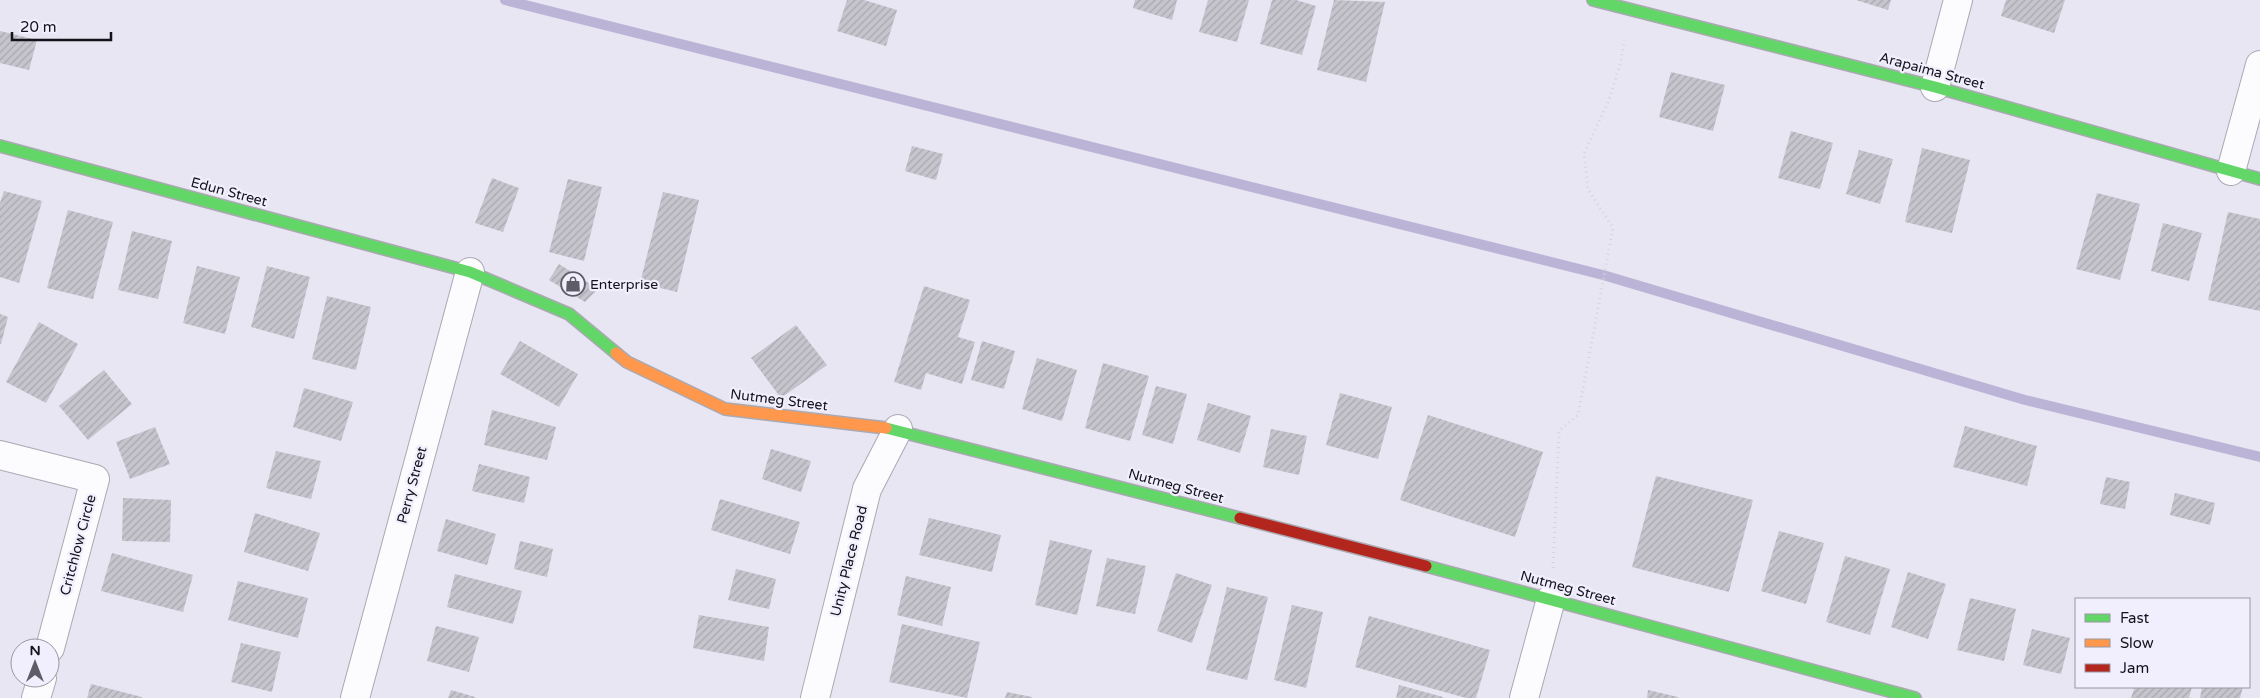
<svg xmlns="http://www.w3.org/2000/svg" width="2260" height="698" viewBox="0 0 2260 698" font-family="'Varela Round',sans-serif">
<defs>
<pattern id="building-hatch" width="6" height="6" patternUnits="userSpaceOnUse" patternTransform="scale(1.25)"><rect width="6" height="6" fill="#c6c5ce"/><path d="M-1 1l2-2M0 6l6-6M5 7l2-2" fill="none" stroke="#a9a8b0"/></pattern>
</defs>
<rect width="100%" height="100%" fill="#e8e6f2"/>
<g fill="none" stroke-linecap="round" stroke-linejoin="round">
<path stroke="#bbb4d7" stroke-width="10" d="M505 0 1603 275 2025 400 2260 457"/>
</g>
<path fill="url(#building-hatch)" d="M847 0H864L897 10 886 46 837 31Z
M1135 0H1177L1172 20 1133 8Z
M1208 0H1249L1237 42 1199 32Z
M1272 0H1296L1316 6 1302 55 1260 44Z
M1334 0 1385 2 1366 82 1317 70Z
M1856 0H1891L1888 10Z
M2006 0H2065L2054 33 2001 16Z
M0 31 37 40 29 70 0 63Z
M1671 72 1725 85 1713 131 1659 117Z
M1791 131 1833 143 1820 189 1778 178Z
M912 146 943 154 936 180 905 171Z
M1922 148 1970 160 1952 233 1905 222Z
M1859 150 1893 159 1880 204 1846 194Z
M492 178 519 188 503 232 475 223Z
M568 179 602 187 584 261 549 252Z
M4 191 42 201 19 283 0 277V203Z
M663 192 699 200 677 292 640 283Z
M2097 193 2140 204 2120 280 2076 269Z
M68 210 113 222 93 299 47 288Z
M2228 212 2260 219V311L2208 300Z
M2163 223 2202 233 2189 281 2151 271Z
M132 231 172 241 158 299 118 290Z
M559 264 598 289 585 302 549 280Z
M197 266 240 277 225 334 183 323Z
M267 266 310 277 294 339 251 327Z
M924 286 970 300 958 337 975 342 962 384 926 373 921 390 894 382Z
M327 296 371 307 356 370 312 359Z
M0 314 8 317 1 344H0Z
M39 322 78 344 46 403 6 382Z
M796 325 827 365 781 398 751 358Z
M520 341 578 374 559 407 500 374Z
M982 341 1015 351 1004 389 971 380Z
M1037 358 1077 370 1062 421 1022 409Z
M1103 363 1149 376 1130 441 1085 428Z
M104 370 132 404 88 440 59 406Z
M1156 386 1187 394 1173 444 1142 435Z
M304 388 353 402 341 441 293 427Z
M1340 393 1392 407 1378 459 1326 445Z
M1208 403 1251 416 1240 453 1197 440Z
M492 410 556 427 547 460 484 445Z
M1428 415 1543 452 1515 537 1400 500Z
M1965 426 2037 446 2027 486 1953 467Z
M155 427 170 464 130 479 116 442Z
M1271 429 1307 436 1299 475 1263 467Z
M771 449 811 461 801 492 762 479Z
M276 451 321 461 311 499 266 488Z
M479 464 530 477 524 503 472 491Z
M1656 476 1753 500 1729 592 1632 567Z
M2106 477 2130 482 2125 509 2100 504Z
M2175 493 2215 503 2210 525 2170 515Z
M123 498 171 500 170 542 122 541Z
M720 499 800 522 790 554 711 530Z
M255 513 320 533 308 571 244 552Z
M929 518 1001 535 992 572 919 555Z
M446 519 496 534 487 565 437 551Z
M1779 531 1824 543 1806 604 1761 591Z
M1050 540 1092 550 1077 615 1035 605Z
M520 541 553 549 547 577 514 569Z
M112 553 193 575 183 612 101 591Z
M1845 556 1890 569 1870 635 1826 622Z
M1107 558 1146 566 1135 614 1096 606Z
M736 569 776 579 769 609 728 600Z
M1908 572 1946 584 1928 639 1891 627Z
M1176 573 1212 585 1192 643 1157 631Z
M455 574 522 591 513 624 447 607Z
M906 576 951 587 942 626 897 615Z
M238 581 308 598 298 638 228 620Z
M1227 587 1268 597 1247 680 1206 670Z
M1970 598 2016 609 2004 661 1957 650Z
M1292 605 1323 612 1306 688 1274 680Z
M699 615 769 627 764 661 693 648Z
M1369 616 1490 650 1476 698H1466L1355 667Z
M902 624 980 642 967 698 889 682Z
M436 626 479 637 469 672 427 661Z
M2032 629 2070 638 2061 674 2023 665Z
M241 643 281 652 272 692 231 682Z
M91 684 142 697V698H87Z
M1399 685 1443 697V698H1396Z
M2129 687H2192L2189 698H2131L2134 689Z
M2202 687H2243L2240 698H2200Z
M451 690 475 697V698H448Z
M1648 690 1678 697V698H1647Z
M1007 692 1032 697V698H1005Z"/>
<g fill="none" stroke-linecap="round" stroke-linejoin="round">
<g stroke="#aaa9b2" stroke-width="30">
<path id="street" d="M1935 87 1958 0
M2231 171 2260 65
M0 455 95 479 50 648
M36 698 42 678
M355 698 470 272
M815 698 867 489 898 429
M1524 698 1551 599"/>
</g>
<g stroke="#aaa9b2" stroke-width="14">
<path id="fast" d="M1593 0 1935 87 2260 179
M0 146 470 272 569 314 616 353
M886 428 1240 518
M1426 566 1915 698"/>
</g>
<g stroke="#aaa9b2" stroke-width="14">
<path id="slow" d="M616 353 627 362 725 409 886 428"/>
</g>
<g stroke="#aaa9b2" stroke-width="14">
<path id="jam" d="M1240 518 1426 566"/>
</g>
<path stroke="#d4d4d8" stroke-width="3" stroke-dasharray="1 4" stroke-linecap="butt" d="M1553 568 1559 431 1578 415 1613 228 1588 189 1584 153 1609 100 1621 61 1624 40"/>
<use href="#street" stroke="#fcfbfd" stroke-width="28"/>
<use href="#fast" stroke="#63d668" stroke-width="11"/>
<use href="#slow" stroke="#ff974d" stroke-width="11"/>
<use href="#jam" stroke="#b3261e" stroke-width="11"/>
</g>
<defs>
<g id="shop-ring" transform="scale(1.25)"><circle r="9.5" fill="#f1effd" stroke="#5e5c66" stroke-width="1.5"/><path d="M-5-2.5h2.3a2.7 3.5 0 0 1 5.4 0H5L5.5 6h-11ZM-1.5-2.5h3a1.5 2.3 0 0 0-3 0Z" fill="#5e5c66"/></g>
</defs>
<g fill-rule="evenodd">
<use href="#shop-ring" x="573" y="284"/>
</g>
<g text-anchor="middle" dominant-baseline="central" stroke-width="4.5" stroke-linejoin="round" paint-order="stroke">
<g font-size="14" fill="#14121a" stroke="#f1effd">
<text transform="translate(1932 71) rotate(15)">Arapaima Street</text>
<text transform="translate(229 192) rotate(15)">Edun Street</text>
<text transform="translate(779 400) rotate(7)">Nutmeg Street</text>
<text transform="translate(412 485) rotate(-75)">Perry Street</text>
<text transform="translate(1176 486) rotate(15)">Nutmeg Street</text>
<text transform="translate(78 545) rotate(-75)">Critchlow Circle</text>
<text transform="translate(849 561) rotate(-76)">Unity Place Road</text>
<text transform="translate(1568 588) rotate(15)">Nutmeg Street</text>
</g>
<g font-size="14" fill="#14121a" stroke="#f1effd" text-anchor="start">
<text x="590" y="284">Enterprise</text>
</g>
</g>
<rect x="2075" y="598" width="175" height="90" fill="#f1effd" stroke="#9997a2"/>
<rect x="2085" y="614" width="25" height="8" fill="#63d668" stroke="#9997a2"/>
<text x="2120" y="623" font-size="15" fill="#14121a">Fast</text>
<rect x="2085" y="639" width="25" height="8" fill="#ff974d" stroke="#9997a2"/>
<text x="2120" y="648" font-size="15" fill="#14121a">Slow</text>
<rect x="2085" y="664" width="25" height="8" fill="#b3261e" stroke="#9997a2"/>
<text x="2120" y="673" font-size="15" fill="#14121a">Jam</text>
<g transform="translate(35 663)"><circle r="24" fill="#f1effd" stroke="#9997a2"/>
<path d="M0-4L9 19L0 12L-9 19Z" fill="#5e5c66"/>
<text y="-8" font-size="14" font-weight="bold" text-anchor="middle" fill="#14121a">N</text>
</g>
<path d="M12 32v8h99v-8" fill="none" stroke="#14121a" stroke-width="2.5"/>
<text x="20" y="32" font-size="15" fill="#14121a" stroke="#f1effd" stroke-width="4" paint-order="stroke">20 m</text>
</svg>
